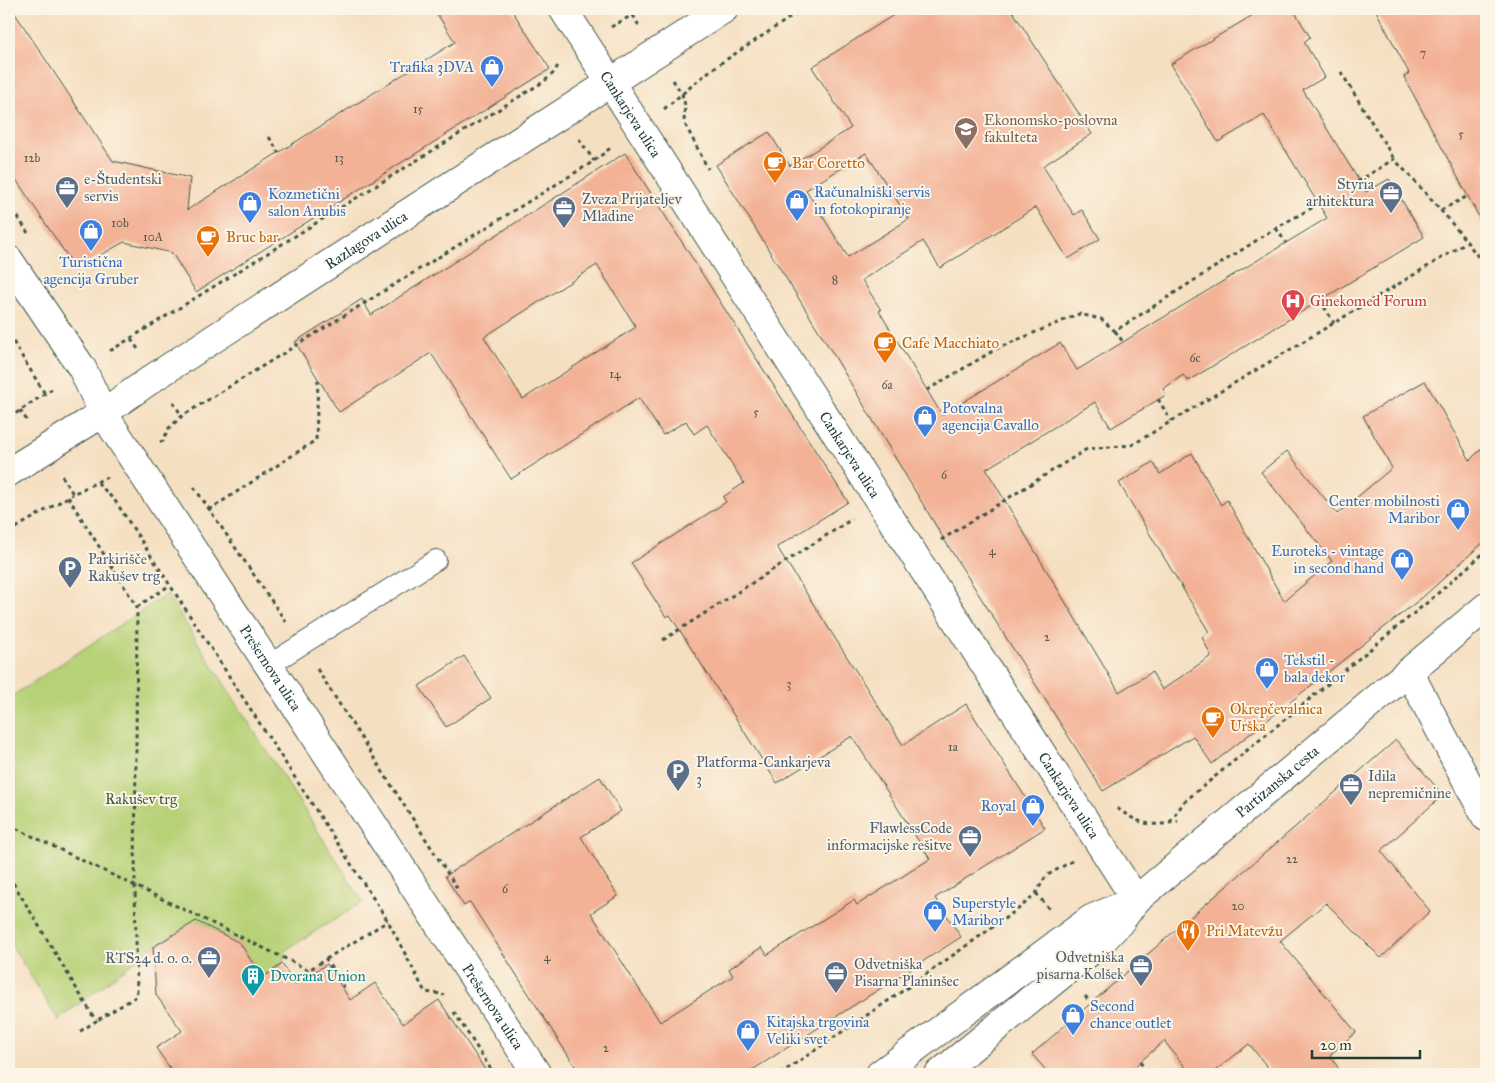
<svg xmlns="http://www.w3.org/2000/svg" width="1495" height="1083" viewBox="0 0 1495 1083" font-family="'IM FELL Great Primer',serif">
<rect width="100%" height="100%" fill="#fcf5e5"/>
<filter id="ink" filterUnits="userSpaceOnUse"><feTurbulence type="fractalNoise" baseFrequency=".02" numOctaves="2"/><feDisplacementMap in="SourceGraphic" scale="10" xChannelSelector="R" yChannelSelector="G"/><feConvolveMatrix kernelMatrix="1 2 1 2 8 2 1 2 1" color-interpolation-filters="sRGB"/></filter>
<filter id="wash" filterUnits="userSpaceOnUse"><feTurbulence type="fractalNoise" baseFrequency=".0096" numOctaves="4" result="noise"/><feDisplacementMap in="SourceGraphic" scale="20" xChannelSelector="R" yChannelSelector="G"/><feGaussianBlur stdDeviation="1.12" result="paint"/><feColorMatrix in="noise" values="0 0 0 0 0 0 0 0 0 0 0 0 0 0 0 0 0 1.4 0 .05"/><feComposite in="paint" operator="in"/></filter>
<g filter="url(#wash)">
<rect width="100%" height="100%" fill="#f5dfc1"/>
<path fill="#b7d177" stroke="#6b8756" d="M167 594 363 902 287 949 282 964 262 978 240 943 196 921 153 947 58 1020 9 941V698Z"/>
<g id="blocks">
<path fill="#f3b296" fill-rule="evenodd" d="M9 9H12L113 161 190 178 187 210 455 42 434 9H511L550 69 196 292 172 253 124 242 76 269 9 169Z
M903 9H1011L1092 134 1043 166 1074 215 1082 210 1100 239 1068 259 1036 207 940 268 923 241 862 280 881 310 879 311 942 415 1060 343 1077 370 1327 218 1264 115 1218 142 1171 64 1263 9H1293L1310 37 1304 42 1325 77 1303 90 1366 192 1389 179 1424 237 1188 381 1183 375 1163 389 1166 395 1111 428 1095 402 986 469 1119 692 1152 672 1162 690 1211 656 1202 637 1209 632 1119 483 1153 462 1160 474 1192 453 1221 505 1227 500 1284 601 1332 561 1261 472 1287 451 1337 514 1392 468 1363 416 1425 381 1470 460 1486 444V540L1424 596 1212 764 1193 736 1103 791 945 541 835 357 716 165 769 132 790 166 851 128 812 67ZM866 153 909 219 848 257 806 190Z
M1375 9H1486V230L1404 77 1409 73Z
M625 153 848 502 777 547 903 745 966 704 1045 828 935 898 961 937 746 1074H580L470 902 464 906 445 876 600 777 621 811 581 837 618 896 591 913 660 1022 733 976 729 969 762 947 767 955 854 900 857 905 930 859 852 736 777 783 670 615 666 617 631 563 726 502 723 497 744 483 707 425 694 434 686 421 663 435 639 398 511 479 431 353 339 412 295 342 362 299 371 315ZM597 265 636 327 523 399 484 337Z
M464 656 491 698 446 727 419 686Z
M1396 740 1443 795 1381 851 1430 911 1381 958 1326 903 1280 941 1356 1032 1330 1055 1342 1074H1273L1249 1044 1211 1074H1191L1164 1041 1126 1074H1049L1032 1054Z
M196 921 240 943 262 978 282 964 295 984 327 964 350 1000 375 983 403 1024 439 1000 488 1074H174L156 1048 182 1031 156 995 153 947Z"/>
</g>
</g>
<g filter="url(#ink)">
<use href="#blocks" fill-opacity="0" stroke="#3f5549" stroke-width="1"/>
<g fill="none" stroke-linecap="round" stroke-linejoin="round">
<g stroke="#3f5549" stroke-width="22">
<path id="lane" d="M269 665 436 560"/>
</g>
<g stroke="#3f5549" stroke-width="30">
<g id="street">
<path id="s1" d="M9 260 82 368 103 413 156 376 724 9"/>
<path d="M1409 672 1486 817"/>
</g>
</g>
<g stroke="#3f5549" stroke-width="30">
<g id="secondary">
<path id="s2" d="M563 9 1136 900"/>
<path id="s3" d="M9 472 103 413 537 1074"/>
<path d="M880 1074 1091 919 1136 900"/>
<path id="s4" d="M939 1074 1098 945 1120 922 1136 900 1486 607"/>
</g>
</g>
<path stroke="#3f5549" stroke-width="3" stroke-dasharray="4 4" stroke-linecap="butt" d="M633 15 639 26
M611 27 643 9
M1341 72 1394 159
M673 80 682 94 685 105 684 122 708 169
M664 109 712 69 803 9
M269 137 279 153
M579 139 594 161
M1351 186 1394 159C1427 194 1459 229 1486 268
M9 203 28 233
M1441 210 1468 196
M319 215 322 221
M1276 228 1286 243
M1320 300 1334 323
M1115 331 1123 342
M9 335 45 394
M131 339 138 349
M110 351 543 82C551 76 556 72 559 62
M927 390 998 348 1079 314 1101 319 1115 331 1276 228 1326 200
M1158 399 1171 421
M173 402 182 416
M20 410 28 422
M9 418 55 387
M160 442 163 441 169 428 182 416 594 161 613 146
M62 476 73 494 107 477
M98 483 116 502 388 921 425 992 443 994 444 996
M194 487 286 622
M68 497 137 607 135 886 137 996 96 1021
M209 510 316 440 318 379
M9 532 73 494
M941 540 1087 449 1132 445 1468 242
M91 581 113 568
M137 607 170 585
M663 640 852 519
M317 669 459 891
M1117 808C1139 824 1151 828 1178 821
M1170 822 1184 802 1429 601 1486 551
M9 825 309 970 326 959 344 987
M9 876 96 1021 79 1032
M1036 893 1050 910
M326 959 388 921
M1085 996 1092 1004
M454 1012 494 1074
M1140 1062 1148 1074
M780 1074 904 990 1021 907 1036 893 1046 876 1072 861"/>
<use href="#lane" stroke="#fff" stroke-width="20"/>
<use href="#street" stroke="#fff" stroke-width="28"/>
<use href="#secondary" stroke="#fff" stroke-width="28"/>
</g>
</g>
<defs>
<g id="shop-pin" transform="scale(1.25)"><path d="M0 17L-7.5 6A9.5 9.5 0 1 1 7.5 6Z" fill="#3f7fe0" stroke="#fcf5e5"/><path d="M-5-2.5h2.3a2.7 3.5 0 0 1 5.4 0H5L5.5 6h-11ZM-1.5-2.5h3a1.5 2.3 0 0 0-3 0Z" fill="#fff"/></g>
<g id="university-pin" transform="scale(1.25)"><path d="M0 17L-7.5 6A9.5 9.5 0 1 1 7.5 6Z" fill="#8d6e63" stroke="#fcf5e5"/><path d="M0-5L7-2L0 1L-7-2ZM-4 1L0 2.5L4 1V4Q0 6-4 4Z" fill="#fff"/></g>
<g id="cafe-pin" transform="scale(1.25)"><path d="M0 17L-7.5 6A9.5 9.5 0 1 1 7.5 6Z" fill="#e8710a" stroke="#fcf5e5"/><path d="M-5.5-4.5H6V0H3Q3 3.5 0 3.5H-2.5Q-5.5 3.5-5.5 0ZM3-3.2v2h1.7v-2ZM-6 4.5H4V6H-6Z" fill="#fff"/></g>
<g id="office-pin" transform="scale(1.25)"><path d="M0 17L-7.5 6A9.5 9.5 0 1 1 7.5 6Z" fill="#5c6f8a" stroke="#fcf5e5"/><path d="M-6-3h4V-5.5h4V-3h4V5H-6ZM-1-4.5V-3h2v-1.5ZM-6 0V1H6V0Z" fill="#fff"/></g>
<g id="hospital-pin" transform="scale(1.25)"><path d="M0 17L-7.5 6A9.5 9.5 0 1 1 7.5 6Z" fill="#e0444e" stroke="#fcf5e5"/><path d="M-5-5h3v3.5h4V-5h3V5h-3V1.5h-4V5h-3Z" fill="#fff"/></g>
<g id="parking-pin" transform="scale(1.25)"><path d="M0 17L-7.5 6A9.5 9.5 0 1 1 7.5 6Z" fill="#5c6f8a" stroke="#fcf5e5"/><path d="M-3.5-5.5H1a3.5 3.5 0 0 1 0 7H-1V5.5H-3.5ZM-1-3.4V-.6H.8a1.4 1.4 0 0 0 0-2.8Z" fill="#fff"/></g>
<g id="restaurant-pin" transform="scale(1.25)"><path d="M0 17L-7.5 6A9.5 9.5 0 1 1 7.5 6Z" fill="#e8710a" stroke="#fcf5e5"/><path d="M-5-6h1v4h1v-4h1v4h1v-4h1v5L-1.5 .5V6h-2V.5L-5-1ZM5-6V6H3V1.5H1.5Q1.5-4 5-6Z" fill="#fff"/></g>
<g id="building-pin" transform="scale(1.25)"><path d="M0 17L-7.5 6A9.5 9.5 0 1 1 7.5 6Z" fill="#0f9aa8" stroke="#fcf5e5"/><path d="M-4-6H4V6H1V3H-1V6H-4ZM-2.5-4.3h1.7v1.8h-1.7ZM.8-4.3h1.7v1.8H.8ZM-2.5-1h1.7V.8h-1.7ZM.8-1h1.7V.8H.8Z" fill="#fff"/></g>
</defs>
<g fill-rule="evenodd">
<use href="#shop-pin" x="492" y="67"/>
<use href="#university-pin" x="966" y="129"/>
<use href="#cafe-pin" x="775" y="163"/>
<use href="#office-pin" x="67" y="188"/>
<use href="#office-pin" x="1391" y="193"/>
<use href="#shop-pin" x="797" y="201"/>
<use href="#shop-pin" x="250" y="203"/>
<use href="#office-pin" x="564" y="208"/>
<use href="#shop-pin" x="91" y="231"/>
<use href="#cafe-pin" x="208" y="237"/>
<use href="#hospital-pin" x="1293" y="301"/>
<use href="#cafe-pin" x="885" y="343"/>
<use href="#shop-pin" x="925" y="417"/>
<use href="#shop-pin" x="1458" y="510"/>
<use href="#shop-pin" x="1402" y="560"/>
<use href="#parking-pin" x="70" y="568"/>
<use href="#shop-pin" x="1267" y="669"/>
<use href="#cafe-pin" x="1213" y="718"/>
<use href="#parking-pin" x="678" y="771"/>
<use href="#office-pin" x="1351" y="785"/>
<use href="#shop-pin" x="1033" y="806"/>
<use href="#office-pin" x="970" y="837"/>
<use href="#shop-pin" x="935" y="912"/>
<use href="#restaurant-pin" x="1188" y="931"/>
<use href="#office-pin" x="209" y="958"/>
<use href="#office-pin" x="1141" y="966"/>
<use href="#office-pin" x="836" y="973"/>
<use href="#building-pin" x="253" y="976"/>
<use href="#shop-pin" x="1073" y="1015"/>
<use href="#shop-pin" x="748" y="1031"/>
</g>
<g text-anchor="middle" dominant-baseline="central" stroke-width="4" stroke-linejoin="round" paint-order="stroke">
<g font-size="12" fill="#545a4c">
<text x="1423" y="53">7</text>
<text x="418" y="109">15</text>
<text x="1461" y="134">5</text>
<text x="32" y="158">12b</text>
<text x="339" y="158">13</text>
<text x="120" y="223">10b</text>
<text x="153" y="237">10A</text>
<text x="835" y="280">8</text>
<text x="1195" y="358">6c</text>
<text x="615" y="374">14</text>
<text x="887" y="385">6a</text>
<text x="756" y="412">5</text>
<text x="944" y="475">6</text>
<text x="992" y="551">4</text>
<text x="1047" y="637">2</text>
<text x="789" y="684">3</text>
<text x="953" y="747">1a</text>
<text x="1292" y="859">22</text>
<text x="505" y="889">6</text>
<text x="1238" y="906">20</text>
<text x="547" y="957">4</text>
<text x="606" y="1048">2</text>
</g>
<g font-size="15" fill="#366cbe" stroke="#fcf5e5" text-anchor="start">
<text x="474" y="67" text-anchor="end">Trafika 3DVA</text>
<text x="814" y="192">Računalniški servis<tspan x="814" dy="17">in fotokopiranje</tspan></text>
<text x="268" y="194">Kozmetični<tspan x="268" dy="17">salon Anubis</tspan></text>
<text x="91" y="262" text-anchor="middle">Turistična<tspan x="91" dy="17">agencija Gruber</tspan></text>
<text x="942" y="408">Potovalna<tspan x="942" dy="17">agencija Cavallo</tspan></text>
<text x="1440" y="501" text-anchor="end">Center mobilnosti<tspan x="1440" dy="17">Maribor</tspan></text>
<text x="1384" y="551" text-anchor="end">Euroteks - vintage<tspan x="1384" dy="17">in second hand</tspan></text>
<text x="1284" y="660">Tekstil -<tspan x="1284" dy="17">bala dekor</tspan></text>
<text x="1016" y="806" text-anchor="end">Royal</text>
<text x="952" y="903">Superstyle<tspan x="952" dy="17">Maribor</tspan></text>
<text x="1090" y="1006">Second<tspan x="1090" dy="17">chance outlet</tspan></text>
<text x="766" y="1022">Kitajska trgovina<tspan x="766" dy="17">Veliki svet</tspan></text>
</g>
<g font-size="15" fill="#1f3d34" stroke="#fcf5e5">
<text stroke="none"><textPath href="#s2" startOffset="125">Cankarjeva ulica</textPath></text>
<text stroke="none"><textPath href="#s1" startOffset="495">Razlagova ulica</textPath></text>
<text stroke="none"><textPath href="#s2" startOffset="530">Cankarjeva ulica</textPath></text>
<text stroke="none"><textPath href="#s3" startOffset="416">Prešernova ulica</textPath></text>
<text stroke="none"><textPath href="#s4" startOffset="448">Partizanska cesta</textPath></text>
<text stroke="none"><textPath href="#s2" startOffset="935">Cankarjeva ulica</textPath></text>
<text stroke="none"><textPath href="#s3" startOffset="821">Prešernova ulica</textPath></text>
</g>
<g font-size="15" fill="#785e54" stroke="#fcf5e5" text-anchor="start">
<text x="984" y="120">Ekonomsko-poslovna<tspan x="984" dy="17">fakulteta</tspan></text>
</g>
<g font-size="15" fill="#c56008" stroke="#fcf5e5" text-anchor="start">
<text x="792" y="163">Bar Coretto</text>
<text x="226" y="237">Bruc bar</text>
<text x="902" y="343">Cafe Macchiato</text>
<text x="1230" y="709">Okrepčevalnica<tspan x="1230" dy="17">Urška</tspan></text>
<text x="1206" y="931">Pri Matevžu</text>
</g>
<g font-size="15" fill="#4e5e75" stroke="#fcf5e5" text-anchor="start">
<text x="84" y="179">e-Študentski<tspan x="84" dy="17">servis</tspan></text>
<text x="1374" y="184" text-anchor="end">Styria<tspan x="1374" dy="17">arhitektura</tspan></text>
<text x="582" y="199">Zveza Prijateljev<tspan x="582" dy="17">Mladine</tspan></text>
<text x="88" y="559">Parkirišče<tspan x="88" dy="17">Rakušev trg</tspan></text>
<text x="696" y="762">Platforma-Cankarjeva<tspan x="696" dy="17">3</tspan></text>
<text x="1368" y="776">Idila<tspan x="1368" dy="17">nepremičnine</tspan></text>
<text x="952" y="828" text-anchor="end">FlawlessCode<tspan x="952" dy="17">informacijske rešitve</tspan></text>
<text x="1124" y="957" text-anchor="end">Odvetniška<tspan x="1124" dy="17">pisarna Kolšek</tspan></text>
<text x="192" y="958" text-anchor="end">RTS24 d. o. o.</text>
<text x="854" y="964">Odvetniška<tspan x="854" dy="17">Pisarna Planinšec</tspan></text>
</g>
<g font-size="15" fill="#be3a42" stroke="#fcf5e5" text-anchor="start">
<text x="1310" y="301">Ginekomed Forum</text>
</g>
<g font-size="15" fill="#3d5b41" stroke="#fcf5e5">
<text x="141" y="799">Rakušev trg</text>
</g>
<g font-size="15" fill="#0d838f" stroke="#fcf5e5" text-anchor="start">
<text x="270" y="976">Dvorana Union</text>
</g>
</g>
<rect width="1495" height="1083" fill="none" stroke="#fcf5e5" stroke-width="30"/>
<path d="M1312 1050v8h108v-8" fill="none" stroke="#1f3d34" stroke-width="2.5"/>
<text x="1320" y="1050" font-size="15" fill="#1f3d34" stroke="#fcf5e5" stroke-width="4" paint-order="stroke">20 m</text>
</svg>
